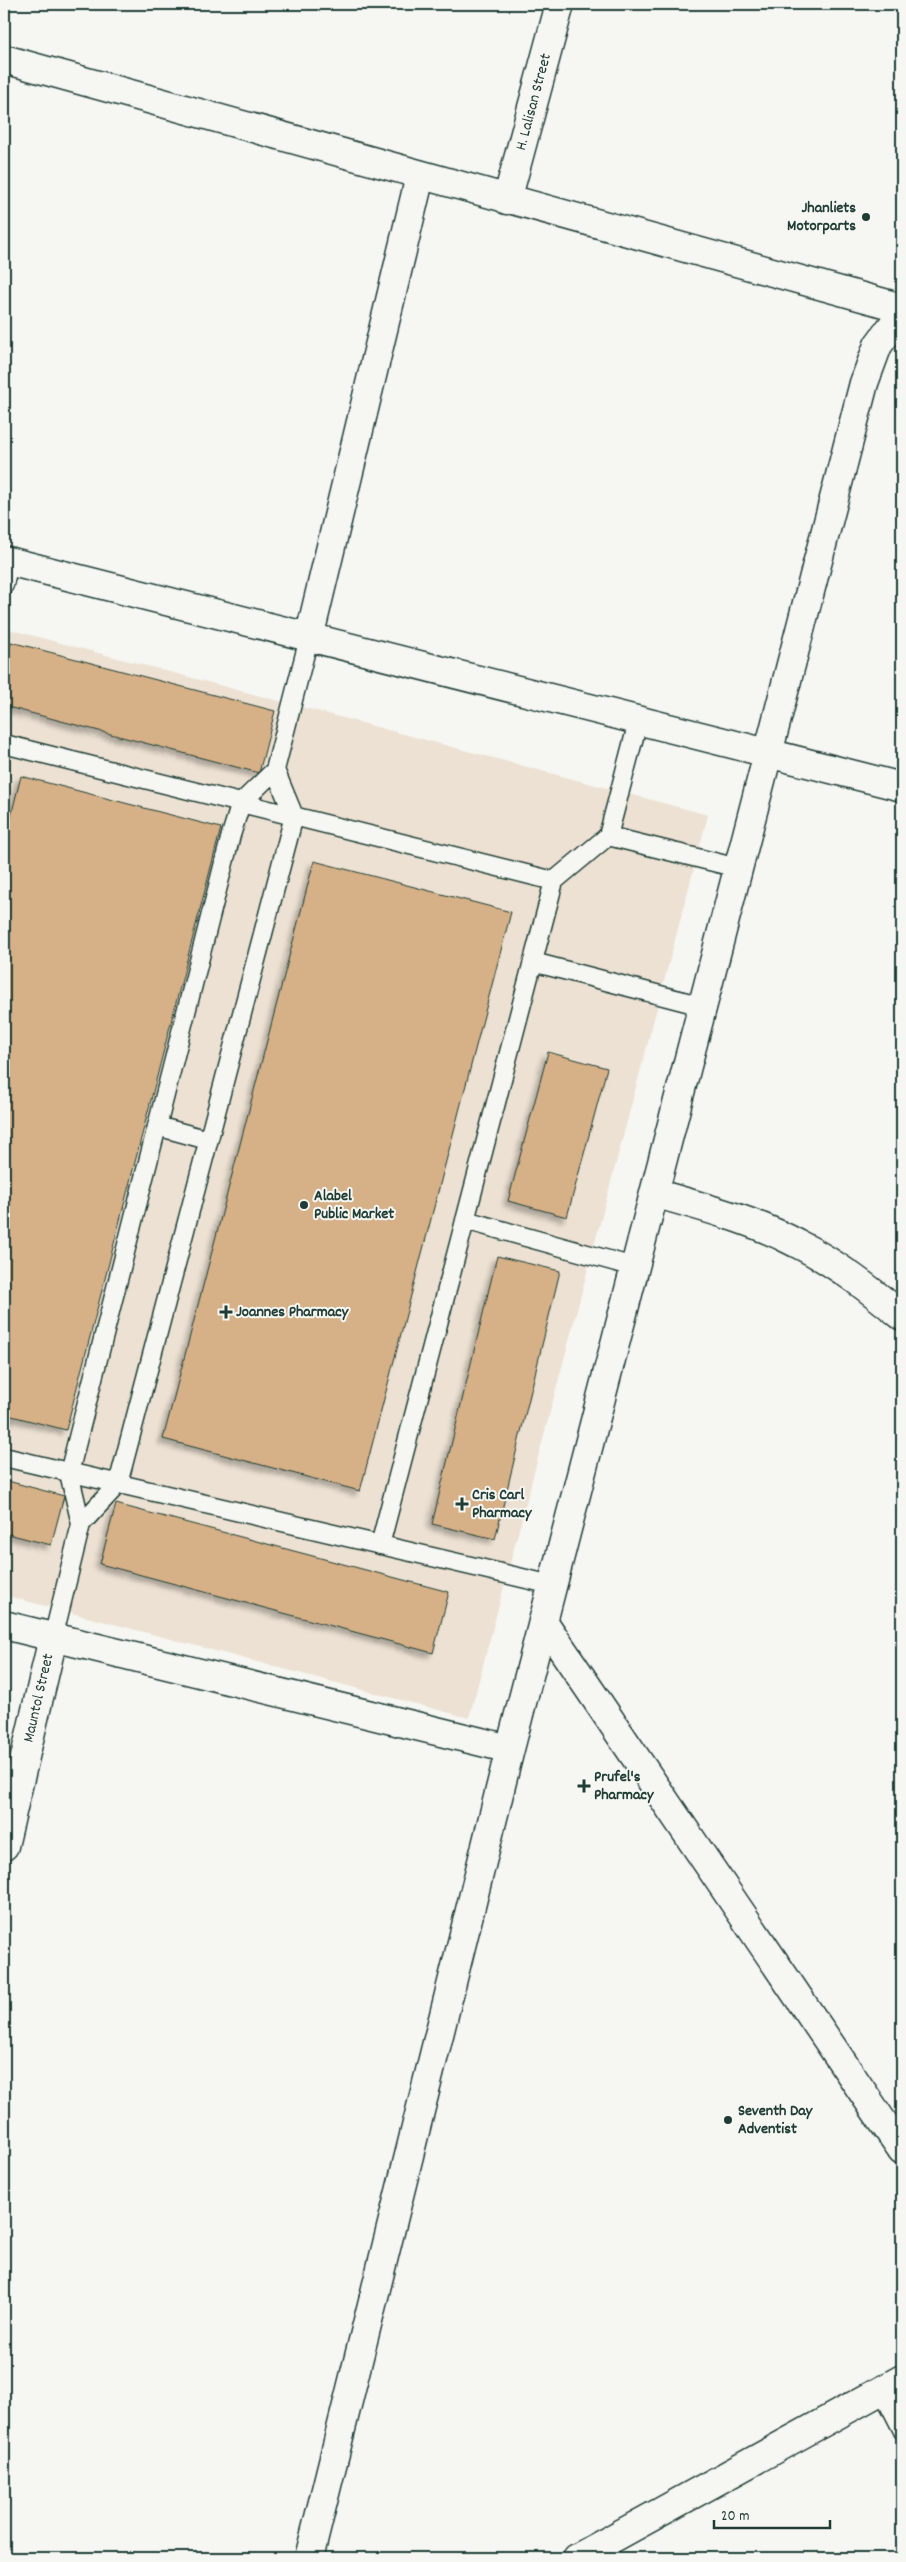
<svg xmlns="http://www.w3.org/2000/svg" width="906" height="2562" viewBox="0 0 906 2562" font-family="Dekko,sans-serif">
<defs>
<filter id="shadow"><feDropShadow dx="-4.5" dy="4.5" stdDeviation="2.5" flood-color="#0004"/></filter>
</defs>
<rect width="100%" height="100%" fill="#f6f6f2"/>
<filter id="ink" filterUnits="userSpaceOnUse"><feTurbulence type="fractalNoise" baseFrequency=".02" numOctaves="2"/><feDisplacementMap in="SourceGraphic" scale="10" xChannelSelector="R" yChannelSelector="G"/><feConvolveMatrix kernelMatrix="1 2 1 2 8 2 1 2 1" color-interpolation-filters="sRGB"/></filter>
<g filter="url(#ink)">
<path fill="#ece1d2" d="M4 628 708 815 469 1718 4 1595Z"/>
<path fill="#d6b087" stroke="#1f3d34" filter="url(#shadow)" d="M11 642 275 711 259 773 4 706V671Z
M21 776 221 828 66 1430 4 1414V844Z
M314 861 511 912 360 1491 163 1439Z
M548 1052 607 1068 567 1217 508 1201Z
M497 1256 560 1271 495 1539 432 1524Z
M4 1480 64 1496 51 1545 4 1533Z
M116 1504 449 1592 433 1653 100 1564Z"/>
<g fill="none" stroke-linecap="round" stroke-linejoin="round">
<g stroke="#1f3d34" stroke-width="21">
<path id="service" d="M4 585 9 562
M4 744 554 881
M608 836 738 868
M533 962 702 1006
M157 1126 208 1140
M465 1220 634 1267
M4 1457 552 1585
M81 1524 118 1484 294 816 275 770
M380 1545 554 881 608 836 638 722
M53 1638 81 1524 69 1473 231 835 241 803 275 770 309 638
M882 2390 902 2429"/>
</g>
<g stroke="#1f3d34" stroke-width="31">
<path id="minor" d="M4 59 902 308
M507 200 560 4
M4 560 902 787
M309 638 420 176
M654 1193C703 1207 753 1220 798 1244 836 1263 869 1289 902 1316
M543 1621 902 2150
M4 1625 510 1749
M4 1846 53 1638
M309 2558 510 1749 864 383 878 345 902 313
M577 2558 902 2379"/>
</g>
<use href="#service" stroke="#f6f6f2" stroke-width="18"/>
<use href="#minor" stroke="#f6f6f2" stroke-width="28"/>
</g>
</g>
<g fill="#1f3d34" stroke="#f6f6f2" stroke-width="2">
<circle cx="866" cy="217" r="5"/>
<circle cx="304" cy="1205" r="5"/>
<path d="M223.5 1304.5h5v5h5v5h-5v5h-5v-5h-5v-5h5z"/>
<path d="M459.5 1496.5h5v5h5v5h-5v5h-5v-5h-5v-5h5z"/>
<path d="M581.5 1778.5h5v5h5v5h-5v5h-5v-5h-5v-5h5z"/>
<circle cx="728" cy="2120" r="5"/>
</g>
<g text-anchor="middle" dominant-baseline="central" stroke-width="4" stroke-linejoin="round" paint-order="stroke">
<g font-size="16" fill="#1f3d34" stroke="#f6f6f2">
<text transform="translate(534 102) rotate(-75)">H. Lalisan Street</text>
<text transform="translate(39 1698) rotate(-77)">Mauntol Street</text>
</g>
<g font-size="16" font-weight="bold" fill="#1f3d34" stroke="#f6f6f2" text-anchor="start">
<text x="856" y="208" text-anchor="end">Jhanliets<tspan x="856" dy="18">Motorparts</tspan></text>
<text x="314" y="1196">Alabel<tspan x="314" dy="18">Public Market</tspan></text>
<text x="236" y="1312">Joannes Pharmacy</text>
<text x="472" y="1495">Cris Carl<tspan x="472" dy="18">Pharmacy</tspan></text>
<text x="594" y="1777">Prufel's<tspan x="594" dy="18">Pharmacy</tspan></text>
<text x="738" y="2111">Seventh Day<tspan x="738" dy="18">Adventist</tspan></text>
</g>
</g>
<rect width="906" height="2562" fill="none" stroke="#f6f6f2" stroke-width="20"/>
<rect x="10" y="10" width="886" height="2542" fill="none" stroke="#1f3d34" stroke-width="2" filter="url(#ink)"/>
<path d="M714 2520v8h116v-8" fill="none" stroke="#1f3d34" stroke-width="2.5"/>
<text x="721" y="2520" font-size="15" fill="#1f3d34" stroke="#f6f6f2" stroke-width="4" paint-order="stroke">20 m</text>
</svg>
